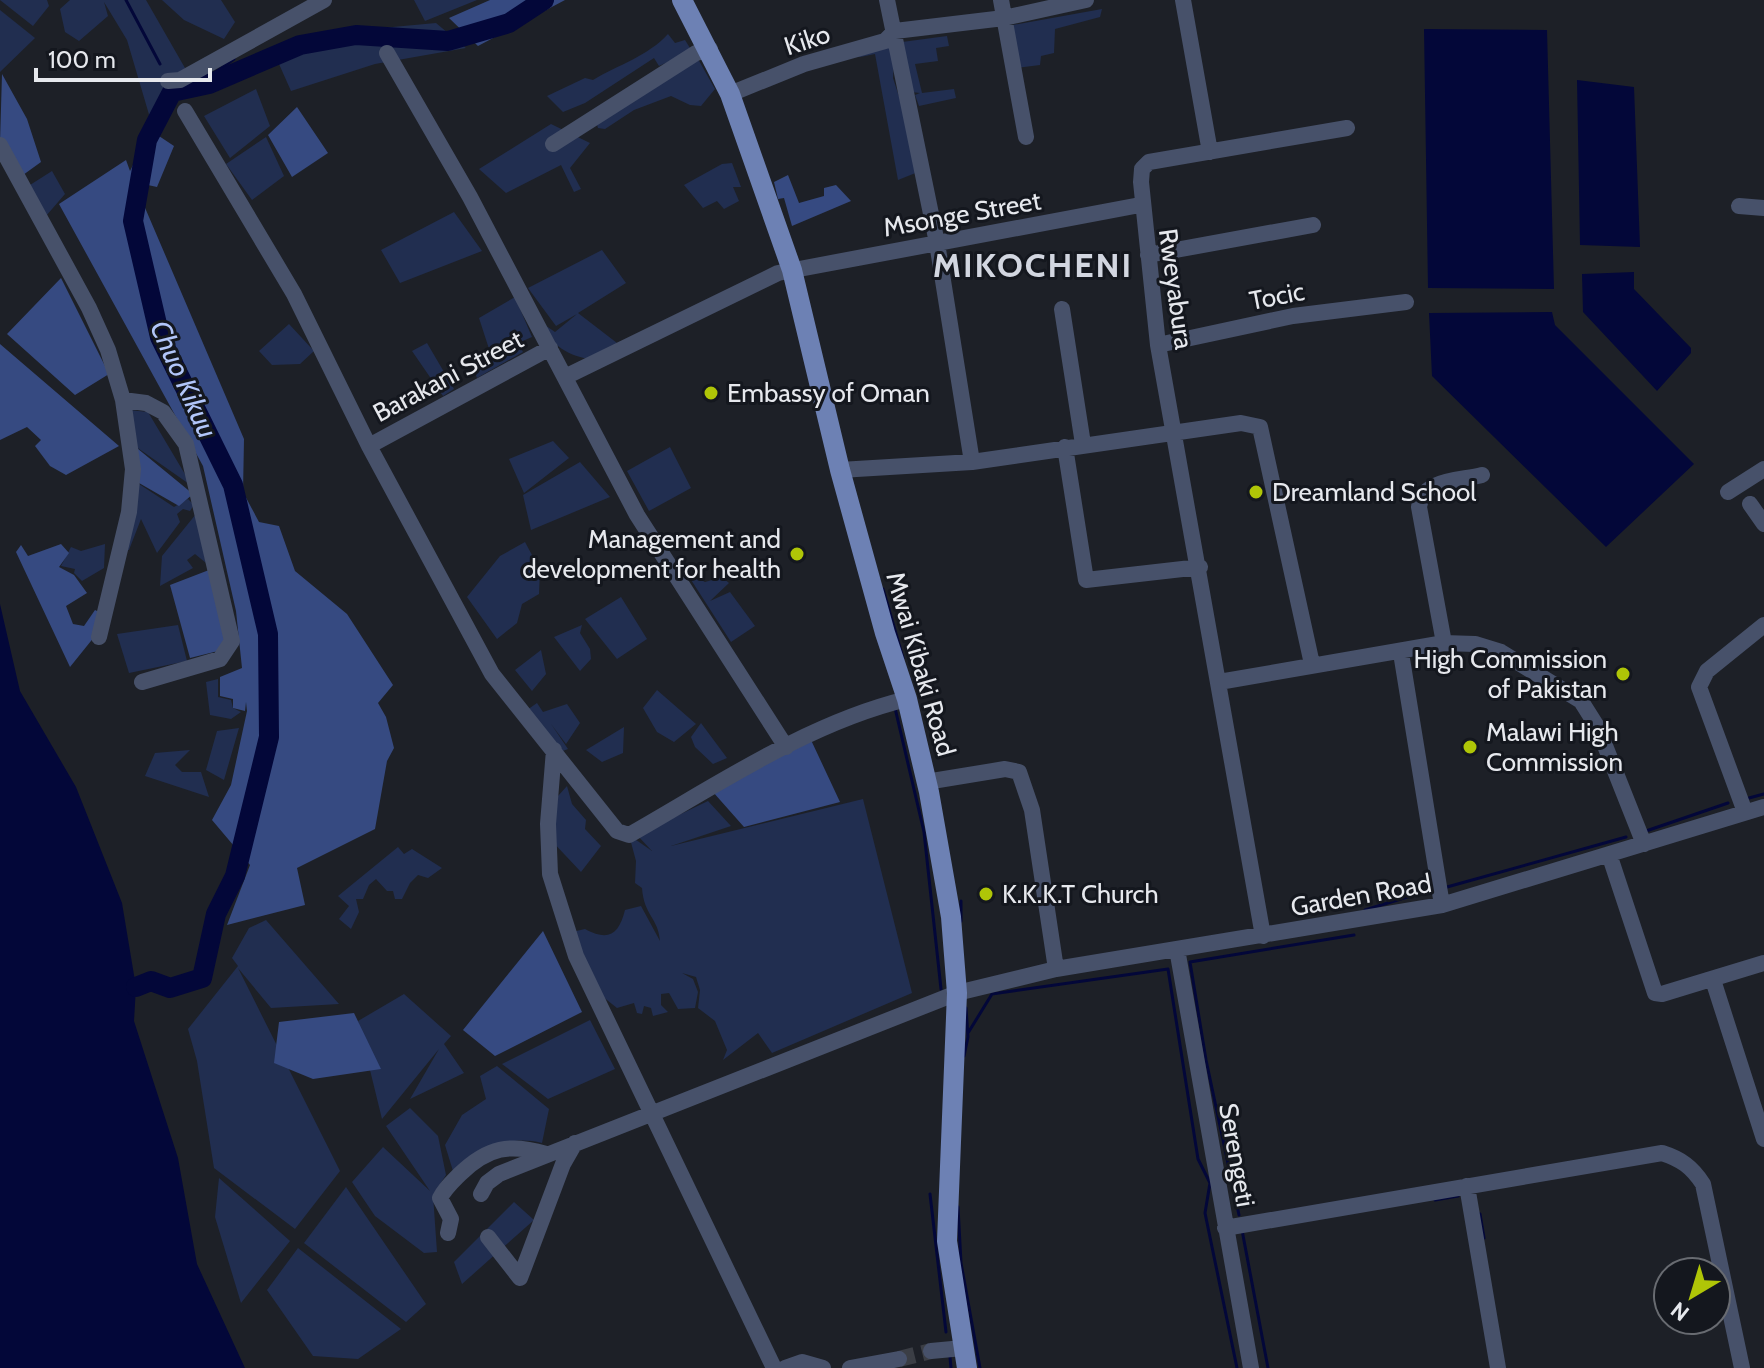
<svg xmlns="http://www.w3.org/2000/svg" width="1764" height="1368" viewBox="0 0 1764 1368" font-family="Cabin,sans-serif">
<rect width="100%" height="100%" fill="#1d2027"/>
<path fill="#212e50" d="M0 0H47L49 6 33 26Z
M70 0H146L185 68 153 128 127 40 104 2 108 16 79 41 65 32 60 9Z
M162 0H221L235 22 224 39 184 20Z
M414 0H477L425 21Z
M1102 9 1100 17 1055 29 1054 53 1041 56 1040 65 1016 68 1007 26Z
M0 10 35 38 0 72Z
M436 23 466 48 375 64 291 91 279 64 315 47 366 44 360 30Z
M668 34 675 43 685 40 690 48 683 55 659 66 654 58 585 103 563 112 547 96 585 78 593 80C618 65 648 56 668 34Z
M947 36 949 46 936 48 938 61 915 64 922 93 954 89 956 98 919 106 915 95 920 93 912 92 902 42Z
M895 43 893 78 923 170 898 180 875 54 860 57 847 50Z
M698 59 715 89 701 106 690 105 671 96 634 110 605 129 598 128 596 121C625 80 652 75 698 59Z
M256 89 270 126 230 158 204 116Z
M551 124 590 143 570 168 581 189 574 192 561 165 506 193 479 169Z
M266 137 284 176 252 200 226 164Z
M732 163 741 187H733L739 201 724 209 717 201 703 208 684 185 722 164Z
M52 171 65 194 46 216 30 185Z
M454 212 482 251 400 283 381 250Z
M602 250 626 283 578 313 617 343 595 360C566 356 553 346 539 321L555 332 577 314 556 326 528 288Z
M515 297 532 337 518 343 523 352 477 378 474 370 508 348 491 355 479 318Z
M289 324 314 351 300 364 272 365 259 351Z
M427 343 454 389 443 396 412 351Z
M129 410 148 412 192 486 132 444Z
M553 441 569 458 524 493 509 459Z
M670 447 691 488 649 511 627 471Z
M580 462 610 497 531 530 523 495Z
M136 482 174 507 188 499 194 505 190 511 183 509 177 514 180 522 157 553 141 519 129 550 123 551Z
M196 514 206 563 195 554 187 560 193 568 160 586 162 556Z
M525 542 540 570 539 594 522 604 517 623 497 639 467 597 500 556Z
M105 544 104 568 82 581 74 573 75 569 61 566 71 547 81 551Z
M686 572 705 582 722 577 729 583 710 601 730 592 755 626 731 642Z
M621 597 647 639 617 659 585 619Z
M178 625 187 661 129 673 117 634Z
M582 625 580 633 590 649 591 659 580 671 554 637Z
M541 650 546 674 532 691 515 670Z
M218 679V697L231 700 233 708 241 712 231 719 210 715 206 682Z
M657 690 696 724 674 742 657 732 643 708Z
M537 703 543 712 567 704 580 723 566 744 551 724 568 749 560 752 527 710Z
M701 723 727 758 713 764 695 747 691 737Z
M624 727 623 753 602 762 586 750Z
M239 728 224 780 206 770 217 731Z
M190 750 175 765 182 772H201L209 797 145 776 155 753Z
M567 786 572 804 586 820 585 829 601 846 581 872 550 839 558 796Z
M863 799 912 993 772 1053 758 1033 723 1060 727 1050 715 1021 698 1008 700 990 696 977 682 973 693 979 698 992 695 1008 678 1009 669 993 661 994V1005L668 1012 653 1016 651 1008 644 1006 642 1014 637 1013 634 1003 617 1008 602 996 572 932 585 929C609 942 619 934 625 910L641 906 660 941C658 917 644 916 642 888L635 883 636 861 629 835 652 851 637 835 708 801 731 826 671 846Z
M398 847 404 854 412 849 442 868 428 878 418 875 410 883 402 899H395L393 891H387L376 879 369 885 363 899H356L359 912 351 929 339 919 349 906 338 896Z
M266 920 339 1004 271 1008 238 968 340 1171 295 1229 214 1168 197 1061 188 1029 238 966 232 958 249 928Z
M404 994 451 1036 444 1044 464 1073 410 1099 439 1049 382 1119 358 1021Z
M590 1020 615 1069 548 1099 502 1064Z
M497 1066 549 1109 542 1143C505 1134 483 1151 453 1171L445 1145 462 1115 486 1099 480 1076Z
M410 1108 438 1136 446 1175 433 1195 437 1252 424 1253 375 1216 352 1182 383 1147 430 1191 386 1126Z
M219 1178 290 1241 241 1303 215 1217Z
M346 1187 426 1304 406 1322 304 1243Z
M514 1202 534 1220 462 1284 454 1262Z
M298 1248 401 1329 358 1359 313 1356 267 1290Z"/>
<path fill="#364a81" d="M490 0H565L478 46 449 18Z
M2 74 27 119 41 162 23 175 0 142Z
M297 107 328 153 292 177 268 135Z
M156 134 174 146 157 187 134 182 244 439 243 492 259 522 279 526 295 571 347 614 393 685 378 703 386 717 394 748 387 761 375 829 297 868 305 905 227 925 250 865 212 820 231 785 247 711 246 702 245 711 233 708V699L220 696V677L242 668 236 611 203 466 59 204 126 160 130 171 139 153Z
M788 175 799 203 824 196V188L836 185 851 201 792 226 784 198 778 199 774 182Z
M61 278 109 374 75 395 7 334Z
M0 344 119 446 66 475 50 466 35 446 41 440 27 427 0 440Z
M132 444 193 494 179 506 139 483Z
M61 544 69 553 59 567 74 575 87 593 66 606 73 624 84 626 95 610 103 614 99 631 70 667 16 552 21 545 28 556Z
M209 570 230 648 190 658 170 585Z
M811 740 840 802 744 827 713 792Z
M543 931 582 1012 495 1056 463 1030Z
M354 1013 381 1069 313 1079 274 1063 279 1022Z"/>
<path fill="#030739" d="M1424 29 1547 30 1554 289 1428 288Z
M1577 80 1634 87 1640 247 1580 245Z
M1634 272V289L1691 348V353L1657 391 1583 312 1582 274Z
M1552 312 1555 325 1694 464 1606 547 1432 376 1429 313Z
M0 604 20 691 76 787 122 903 136 987 134 1021 178 1158 197 1264 245 1368H0Z"/>
<g fill="none" stroke-linecap="round" stroke-linejoin="round">
<path stroke="#030739" stroke-width="3" d="M126 0 160 64
M191 90 234 59
M883 589 903 658
M895 708 924 832 941 989
M1749 798 1764 794
M1646 831 1728 803
M1447 887 1626 837
M961 901V921
M1365 910 1430 890
M968 1033 992 994 1168 969 1198 1159 1210 1183 1205 1213 1237 1368
M964 1056 968 1037 966 1008
M930 1194 946 1332
M1435 1200 1458 1196
M958 1207 961 1263 980 1368
M1480 1214 1484 1238
M1239 1215 1206 1060 1190 962 1354 935
M1242 1230 1268 1368
M950 1357 951 1368"/>
<path stroke="#030739" stroke-width="20" d="M136 987 151 981 170 988 202 978 216 914 235 876 269 737 268 634 233 485 160 337 133 221 147 140 172 92 209 84 300 45 356 35 448 41 509 23 544 0"/>
<path stroke="#3b3e45" stroke-width="16" stroke-dasharray="16 8" stroke-linecap="butt" d="M899 1359 931 1351"/>
<path stroke="#47516a" stroke-width="16" d="M887 0 937 243 972 462
M1001 0 1026 137
M1183 0 1210 152
M387 53 470 197 637 515 786 747
M168 81 180 80 324 0
M730 94 804 64 885 41 895 31 1004 18 1086 0
M185 111 294 294 369 446 492 674 617 831 629 835C717 785 808 723 907 699
M553 144 696 53 710 49
M0 145 89 308 108 350 123 400 133 469 129 512 99 637
M1739 206 1764 208
M1148 255 1313 225
M1062 309 1083 444
M1158 345 1293 316 1406 302
M567 376 778 273 1140 205
M123 400 146 403 163 412 186 444 232 641 220 659 142 682
M369 446 550 348
M1065 447 1086 580 1200 567
M840 470 972 462 1241 423 1260 427 1312 664
M1728 492 1764 469
M1750 504 1764 524
M1444 643 1419 507C1422 479 1459 481 1482 475
M1401 653 1442 905
M1219 682 1444 643 1475 644 1501 652 1581 701 1598 728 1644 844
M554 750 548 824 550 874 576 956 774 1368
M926 782 1005 769 1019 772 1032 810 1056 969
M1745 812 1699 687 1707 671 1764 625
M1609 854 1655 993 1662 994 1764 963
M1263 936 1158 345 1141 182 1142 169 1149 162 1347 128
M1177 949 1251 1368
M1713 980 1764 1139
M1467 1186 1498 1368
M481 1194 487 1183 499 1174 957 993 1056 969 1442 905 1764 807
M1225 1228 1662 1153C1681 1159 1692 1167 1703 1184L1742 1368
M448 1233 451 1219 440 1198C445 1188 453 1181 460 1174 488 1147 510 1143 546 1154
M488 1237 520 1278 563 1164 575 1143
M931 1351 963 1348
M785 1368 802 1362 823 1368
M850 1368 899 1359"/>
<path stroke="#6d81b4" stroke-width="20" d="M682 0 730 94 792 270 840 470 885 633 907 699 929 792 951 917 957 993 947 1241 967 1368"/>
</g>
<g fill="#afc507" stroke="#14171e" stroke-width="3">
<circle cx="711" cy="393" r="8"/>
<circle cx="1256" cy="492" r="8"/>
<circle cx="797" cy="554" r="8"/>
<circle cx="1623" cy="674" r="8"/>
<circle cx="1470" cy="747" r="8"/>
<circle cx="986" cy="894" r="8"/>
</g>
<g text-anchor="middle" dominant-baseline="central" stroke-width="6" stroke-linejoin="round" paint-order="stroke">
<g font-size="26" fill="#e6e8ed" stroke="#14171e">
<text transform="translate(807 40) rotate(-18)">Kiko</text>
<text transform="translate(962 214) rotate(-10)">Msonge Street</text>
<text transform="translate(1176 289) rotate(82)">Rweyabura</text>
<text transform="translate(1277 296) rotate(-11)">Tocic</text>
<text transform="translate(448 376) rotate(-28)">Barakani Street</text>
<text transform="translate(921 664) rotate(74)">Mwai Kibaki Road</text>
<text transform="translate(1361 895) rotate(-10)">Garden Road</text>
<text transform="translate(1237 1155) rotate(80)">Serengeti</text>
</g>
<g font-size="26" fill="#e6e8ed" stroke="#14171e" text-anchor="start">
<text x="727" y="393">Embassy of Oman</text>
<text x="1272" y="492">Dreamland School</text>
<text x="781" y="539" text-anchor="end">Management and<tspan x="781" dy="30">development for health</tspan></text>
<text x="1607" y="659" text-anchor="end">High Commission<tspan x="1607" dy="30">of Pakistan</tspan></text>
<text x="1486" y="732">Malawi High<tspan x="1486" dy="30">Commission</tspan></text>
<text x="1002" y="894">K.K.K.T Church</text>
</g>
<g font-size="28" font-style="italic" fill="#b2c6f9" stroke="#14171e">
<text transform="translate(184 379) rotate(66)">Chuo Kikuu</text>
</g>
<g font-size="34" font-weight="bold" letter-spacing="2" fill="#d2d6e0" stroke="#14171e">
<text x="1033" y="265">MIKOCHENI</text>
</g>
</g>
<g transform="translate(1692 1296) rotate(218)"><circle r="38" fill="#14171e" stroke="#686b71" stroke-width="2"/>
<path d="M0-6L14 30L0 20L-14 30Z" fill="#afc507"/>
<text y="-12" font-size="22" font-weight="bold" text-anchor="middle" fill="#e6e8ed">N</text>
</g>
<path d="M36 68v12h174v-12" fill="none" stroke="#e6e8ed" stroke-width="4"/>
<text x="48" y="68" font-size="24" fill="#e6e8ed" stroke="#14171e" stroke-width="6" paint-order="stroke">100 m</text>
</svg>
